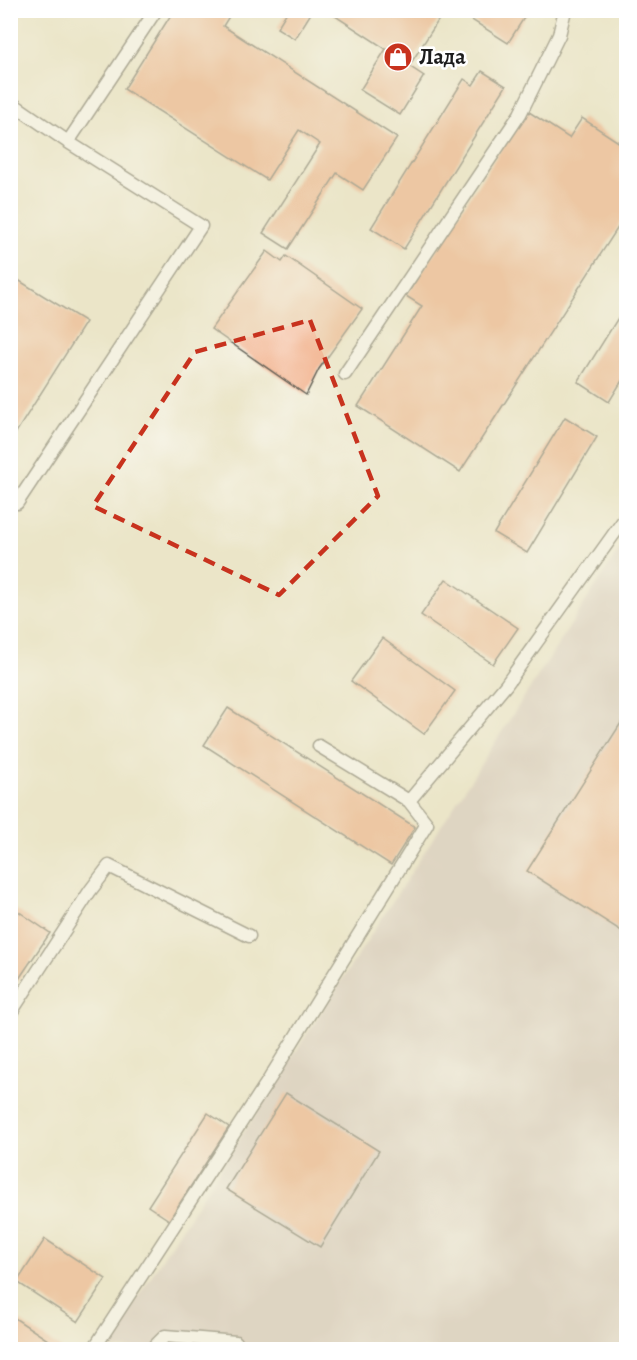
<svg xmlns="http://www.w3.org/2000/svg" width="637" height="1360" viewBox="0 0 637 1360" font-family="Alegreya,serif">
<rect width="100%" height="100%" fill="#fff"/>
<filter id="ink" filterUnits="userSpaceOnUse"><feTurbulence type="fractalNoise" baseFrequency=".0167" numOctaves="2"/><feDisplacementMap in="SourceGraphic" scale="12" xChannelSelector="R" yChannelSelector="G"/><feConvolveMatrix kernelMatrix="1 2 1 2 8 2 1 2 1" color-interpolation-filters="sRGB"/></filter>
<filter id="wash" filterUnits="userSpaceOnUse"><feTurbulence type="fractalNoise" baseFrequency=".008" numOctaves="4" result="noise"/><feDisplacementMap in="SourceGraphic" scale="24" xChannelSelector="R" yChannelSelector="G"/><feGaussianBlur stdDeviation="1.35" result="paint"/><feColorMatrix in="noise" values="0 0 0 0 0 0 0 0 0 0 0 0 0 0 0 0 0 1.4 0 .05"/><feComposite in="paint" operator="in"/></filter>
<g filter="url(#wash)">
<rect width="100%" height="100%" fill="#ebe5c8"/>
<path fill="#cfc0ba" d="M626 539V1349H104Z"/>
<g id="blocks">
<path fill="#efa376" d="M174 10H233L223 26 397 138 363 190 337 173 288 249 263 233 320 144 299 130 267 180 124 89Z
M288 10H313L295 39 277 28Z
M326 10H445L409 66 424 76 400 115 360 90 386 49Z
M456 10H529L508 43Z
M482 71 506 86 404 249 371 228 464 79 473 85Z
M526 110 569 138 582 118 626 147V215L460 472 358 406 422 306 406 296Z
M267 251 282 262 286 256 362 309 319 369 306 395 211 329Z
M10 275 86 322 10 442Z
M626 305V374L609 402 578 382Z
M565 417 597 437 527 553 494 533Z
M446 579 518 628 493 664 421 615Z
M382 638 455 691 424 734 351 681Z
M228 708 415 827 391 865 204 745Z
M626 715V934L527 871Z
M15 909 50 933 10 992V915Z
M286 1093 379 1151 320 1247 226 1189Z
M208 1113 229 1127 169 1220 148 1206Z
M45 1239 106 1279 78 1322 17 1282Z
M10 1315 63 1350H10Z"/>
</g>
</g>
<g filter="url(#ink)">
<use href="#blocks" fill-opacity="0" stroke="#646258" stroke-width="1.5"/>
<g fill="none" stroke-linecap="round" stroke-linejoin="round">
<g stroke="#646258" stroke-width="15">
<path id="service" d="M10 102 68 142 201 226 17 503H10
M68 142 156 10
M345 374 520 114 559 35 565 10
M319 746 409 801 506 685 626 517
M10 1014 90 891 109 866 249 936
M93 1350 270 1078 427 824 409 801
M151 1350 165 1336 236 1342"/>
</g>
<use href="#service" stroke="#fff" stroke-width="12"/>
</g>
</g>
<path d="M0 0H637V1360H0ZM310 320 378 496 279 595 93 506 195 352Z" fill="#ebe5c8" fill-opacity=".55" fill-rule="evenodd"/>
<path fill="none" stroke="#c8321e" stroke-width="4.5" stroke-dasharray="12 8" stroke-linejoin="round" d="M310 320 378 496 279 595 93 506 195 352Z"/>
<defs>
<g id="shop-disc" transform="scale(1.5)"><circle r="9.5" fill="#c8321e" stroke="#fff"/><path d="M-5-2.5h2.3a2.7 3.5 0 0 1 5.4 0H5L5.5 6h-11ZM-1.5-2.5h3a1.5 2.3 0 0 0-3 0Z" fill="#fff"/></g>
</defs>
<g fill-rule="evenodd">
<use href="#shop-disc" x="398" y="57"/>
</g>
<g text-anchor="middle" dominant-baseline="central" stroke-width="5" stroke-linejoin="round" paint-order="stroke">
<g font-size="22" font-weight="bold" fill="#1c1c1c" stroke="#fff" text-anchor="start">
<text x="419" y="57">Лада</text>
</g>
</g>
<rect width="637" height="1360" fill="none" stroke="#fff" stroke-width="36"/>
</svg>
